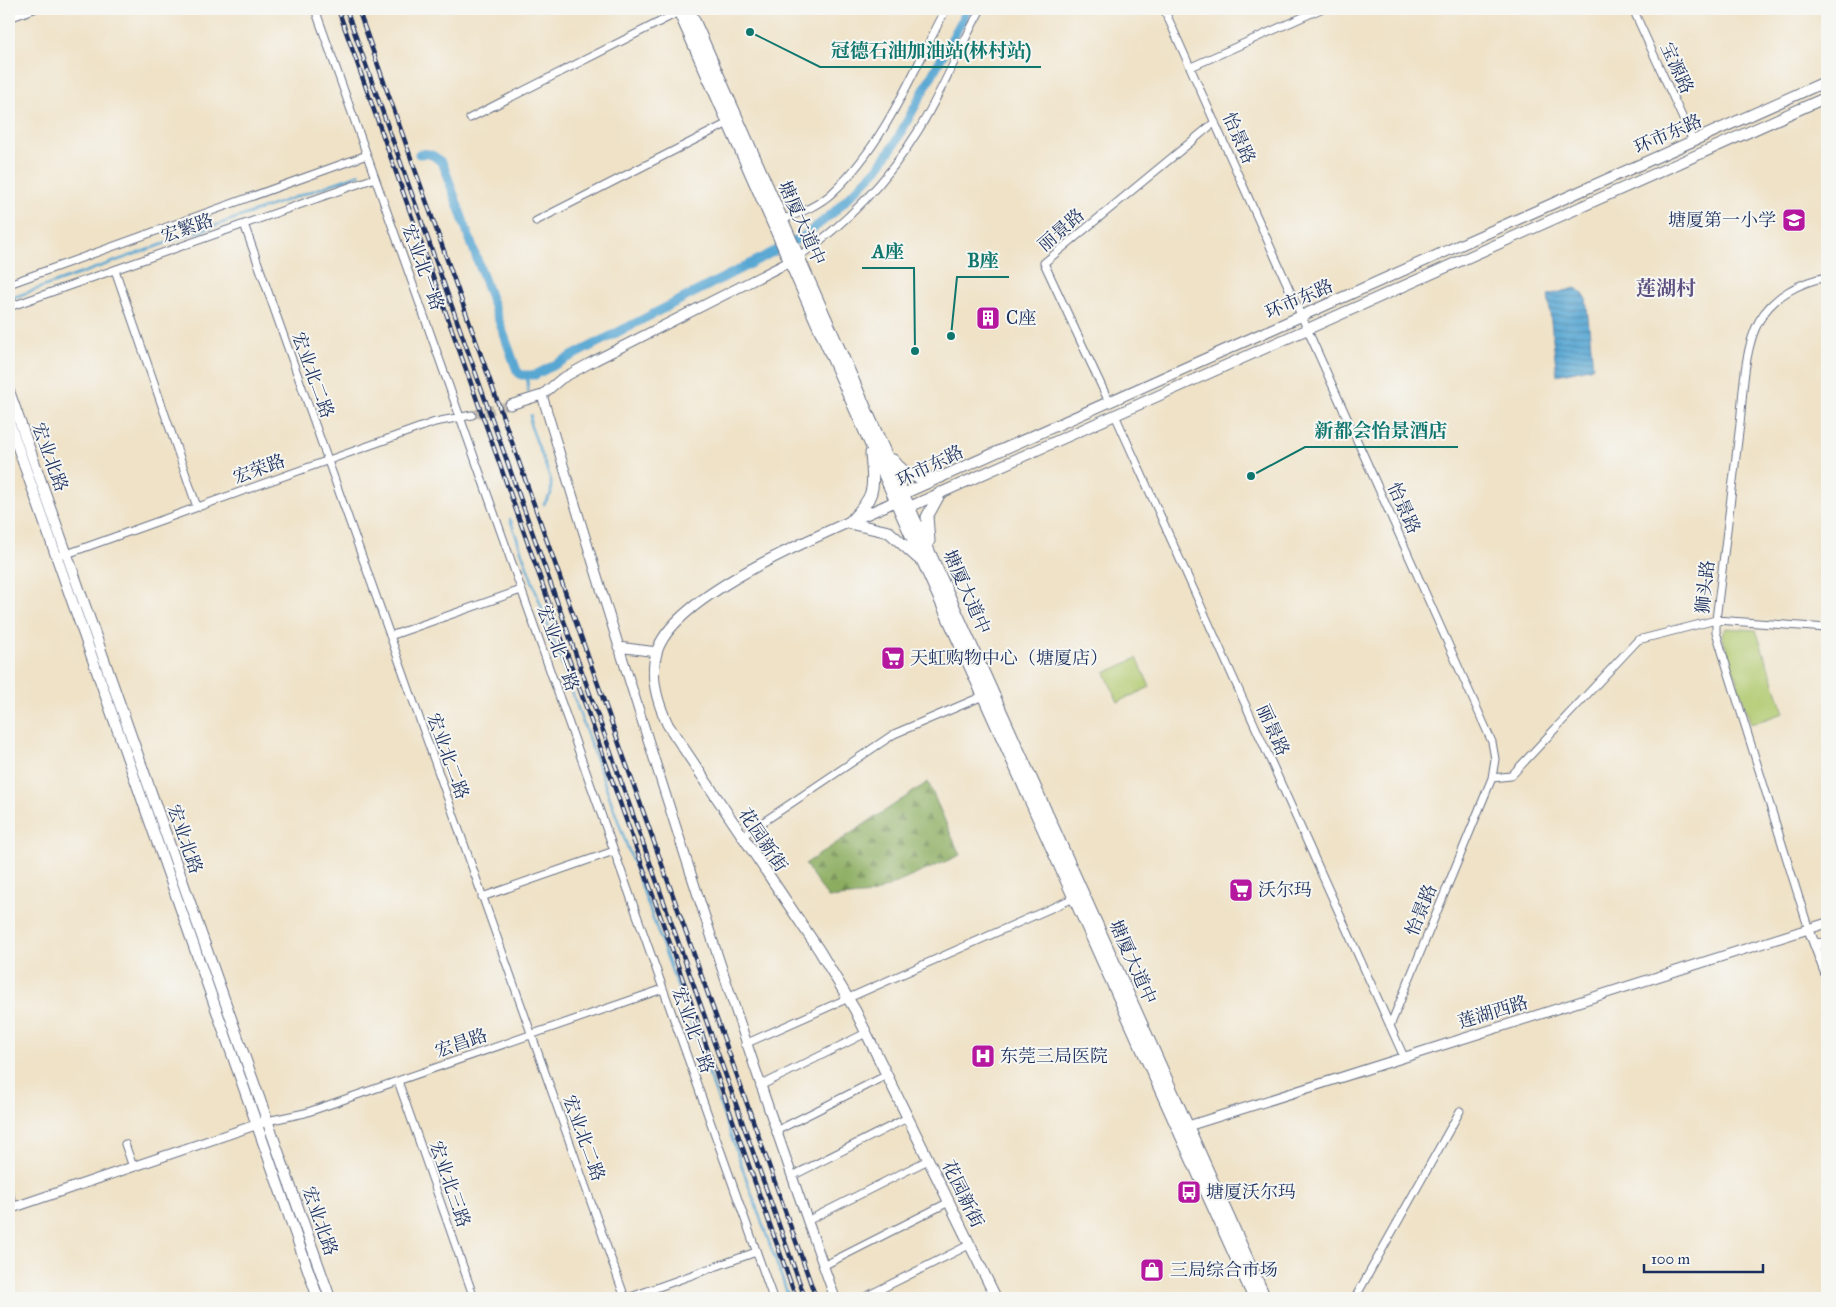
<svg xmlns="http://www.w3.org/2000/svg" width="1836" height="1307" viewBox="0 0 1836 1307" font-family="'IM FELL Great Primer','Noto Serif SC',serif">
<defs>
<pattern id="forest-firs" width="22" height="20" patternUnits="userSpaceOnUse" patternTransform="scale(1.25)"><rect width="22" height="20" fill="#8cad61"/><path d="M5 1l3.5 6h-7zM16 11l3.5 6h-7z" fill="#728d53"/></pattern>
<pattern id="water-rules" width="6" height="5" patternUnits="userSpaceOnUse" patternTransform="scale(1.25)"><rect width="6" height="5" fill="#59a7d3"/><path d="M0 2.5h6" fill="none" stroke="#4988ae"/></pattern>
</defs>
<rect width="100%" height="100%" fill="#f6f6f2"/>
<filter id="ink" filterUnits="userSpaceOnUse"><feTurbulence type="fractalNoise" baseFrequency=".02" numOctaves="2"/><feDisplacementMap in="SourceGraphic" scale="10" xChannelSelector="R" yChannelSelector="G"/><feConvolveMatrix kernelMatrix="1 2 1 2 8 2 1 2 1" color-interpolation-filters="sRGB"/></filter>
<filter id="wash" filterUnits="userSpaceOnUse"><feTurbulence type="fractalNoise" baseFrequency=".0096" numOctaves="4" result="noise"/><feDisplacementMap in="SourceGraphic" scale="20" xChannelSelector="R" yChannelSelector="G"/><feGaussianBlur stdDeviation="1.12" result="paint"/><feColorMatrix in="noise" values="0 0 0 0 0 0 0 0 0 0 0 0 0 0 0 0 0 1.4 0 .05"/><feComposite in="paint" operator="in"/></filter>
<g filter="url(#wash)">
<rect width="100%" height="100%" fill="#efe2c7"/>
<path fill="#b1c96e" stroke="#667c66" d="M1726 628 1756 630 1784 713 1751 724 1722 635Z
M1137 658 1150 687 1118 702 1105 673Z"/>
<path fill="url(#forest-firs)" stroke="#546e60" d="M928 782 960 855 872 894 828 898 805 864Z"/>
<path fill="url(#water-rules)" stroke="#3a6b98" d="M1576 288 1586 297 1593 367 1557 375 1548 295Z"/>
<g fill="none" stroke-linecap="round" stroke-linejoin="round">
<path stroke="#59a7d3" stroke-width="2.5" d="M9 299 360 174
M527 376 528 391
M531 415 530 424 551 480V494L544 504
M510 519 789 1298"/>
<path stroke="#59a7d3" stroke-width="9" d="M419 154C430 152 435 156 443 164L517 371 521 375H535L804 236 833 213 878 168 894 145 968 9"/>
</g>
</g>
<g filter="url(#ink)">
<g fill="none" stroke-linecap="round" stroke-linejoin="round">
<path stroke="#c5beb2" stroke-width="9" stroke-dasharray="9 4.5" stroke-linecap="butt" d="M472 415 510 405"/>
<g stroke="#656e83" stroke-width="9">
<path id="minor" d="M315 9 773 1298
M1164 9 1492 742 1495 759 1492 778 1390 1026
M1633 9 1693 141
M9 18 34 9
M1191 67 1321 9
M470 118 679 12
M782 220C799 213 818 206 832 193 885 144 913 71 946 9
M536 221 728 123
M244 224 625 1298
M798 257C846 224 887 181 918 131 942 92 959 48 981 9
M115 270 197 507
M9 284 367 155
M9 307 375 178
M1109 402 1044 263 1215 122
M1115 415 1404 1057
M64 555 435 422 472 415
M390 636 521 590
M1492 778 1511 776 1638 640 1716 620 1827 628
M741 837 894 734 983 696
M482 897 614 851
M1809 930 1723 655 1716 632V620C1724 555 1732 490 1740 424 1743 394 1744 348 1759 321 1773 296 1800 282 1827 277
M745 1044 1074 898
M398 1081 474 1298
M760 1086 866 1033
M267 1121 305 1113 663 989
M776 1131 887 1075
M125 1144 133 1167
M792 1176 907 1118
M9 1193 14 1207
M807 1221 928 1160
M823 1266 949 1202
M628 1298 756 1252
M863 1298 969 1245
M1355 1298 1460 1111"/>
</g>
<g stroke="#656e83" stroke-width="11">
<path id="tertiary" d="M542 395C633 698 728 1000 835 1298
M510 405 542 395 561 379 590 363 789 262
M618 647 657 652
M1809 930 1827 977
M1814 943 1827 944
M1188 1126 1827 923
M9 1209 267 1121"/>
</g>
<g stroke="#656e83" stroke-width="12">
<path id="secondary" d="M9 391 330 1298
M9 422 318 1298
M904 505 909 507 916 504 1827 97
M996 1298 855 1010 819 950 668 725C657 702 649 676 657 651 677 590 838 528 896 501L903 494 1827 81"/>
</g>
<g stroke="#656e83" stroke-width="13">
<path id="primary" d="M678 9 905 522 1254 1298
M689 9 914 518 1265 1298
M893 460C907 478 919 480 941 477
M849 523 889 532 918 558
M849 523C876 495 874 491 871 453
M929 541 927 517 940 493"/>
</g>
<use href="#minor" stroke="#fff" stroke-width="7"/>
<use href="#tertiary" stroke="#fff" stroke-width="9"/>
<use href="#secondary" stroke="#fff" stroke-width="10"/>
<use href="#primary" stroke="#fff" stroke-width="11"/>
<g stroke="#1b2f5e" stroke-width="4.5">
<path id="rail" d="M338 9 796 1298
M346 9 805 1298
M358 9 816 1298"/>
</g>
<use href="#rail" stroke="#f6f6f2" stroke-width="2.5" stroke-dasharray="8" stroke-linecap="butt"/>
</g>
</g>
<defs>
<g id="school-square" transform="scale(1.25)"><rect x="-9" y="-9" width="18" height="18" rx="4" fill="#b5179e" stroke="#f6f6f2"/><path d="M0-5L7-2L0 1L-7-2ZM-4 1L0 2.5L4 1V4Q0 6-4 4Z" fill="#fff"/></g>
<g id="building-square" transform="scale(1.25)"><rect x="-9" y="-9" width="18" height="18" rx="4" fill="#b5179e" stroke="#f6f6f2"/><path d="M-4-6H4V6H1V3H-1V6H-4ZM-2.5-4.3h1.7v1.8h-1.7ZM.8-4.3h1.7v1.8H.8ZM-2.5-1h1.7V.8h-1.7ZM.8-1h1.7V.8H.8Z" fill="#fff"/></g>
<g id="supermarket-square" transform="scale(1.25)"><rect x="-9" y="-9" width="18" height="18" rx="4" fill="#b5179e" stroke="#f6f6f2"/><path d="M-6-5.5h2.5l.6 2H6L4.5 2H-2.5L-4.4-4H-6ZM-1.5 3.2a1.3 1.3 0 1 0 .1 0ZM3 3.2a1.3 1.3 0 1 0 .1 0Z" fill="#fff"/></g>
<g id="hospital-square" transform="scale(1.25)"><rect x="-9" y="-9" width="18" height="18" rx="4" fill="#b5179e" stroke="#f6f6f2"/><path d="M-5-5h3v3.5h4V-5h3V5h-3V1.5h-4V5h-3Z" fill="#fff"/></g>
<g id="bus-square" transform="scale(1.25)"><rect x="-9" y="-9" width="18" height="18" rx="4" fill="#b5179e" stroke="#f6f6f2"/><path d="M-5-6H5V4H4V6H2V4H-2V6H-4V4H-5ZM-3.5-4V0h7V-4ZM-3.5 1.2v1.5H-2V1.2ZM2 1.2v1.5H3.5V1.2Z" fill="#fff"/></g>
<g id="shop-square" transform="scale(1.25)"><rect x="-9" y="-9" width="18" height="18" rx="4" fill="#b5179e" stroke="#f6f6f2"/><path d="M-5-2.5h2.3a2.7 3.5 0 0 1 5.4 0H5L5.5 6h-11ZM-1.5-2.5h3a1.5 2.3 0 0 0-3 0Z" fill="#fff"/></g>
</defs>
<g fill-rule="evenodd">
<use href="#school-square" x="1794" y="220"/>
<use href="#building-square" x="988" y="318"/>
<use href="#supermarket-square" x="893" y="658"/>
<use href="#supermarket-square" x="1241" y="890"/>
<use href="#hospital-square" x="983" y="1056"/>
<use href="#bus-square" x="1189" y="1192"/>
<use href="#shop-square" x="1152" y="1270"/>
</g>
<g text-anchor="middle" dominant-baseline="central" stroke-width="4" stroke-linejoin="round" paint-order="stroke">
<g font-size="18" fill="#1b2f5e" stroke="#f6f6f2">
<text transform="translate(1677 68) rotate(65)">宝源路</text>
<text transform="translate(1668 134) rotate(-24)">环市东路</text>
<text transform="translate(1239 138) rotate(66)">怡景路</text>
<text transform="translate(802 223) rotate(66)">塘厦大道中</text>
<text transform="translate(187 228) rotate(-19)">宏繁路</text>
<text transform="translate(1061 230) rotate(-41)">丽景路</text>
<text transform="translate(423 267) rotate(70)">宏业北一路</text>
<text transform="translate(1299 299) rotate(-24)">环市东路</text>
<text transform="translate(313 375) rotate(70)">宏业北二路</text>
<text transform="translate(50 457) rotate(70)">宏业北路</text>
<text transform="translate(930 466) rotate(-26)">环市东路</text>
<text transform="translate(259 469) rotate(-20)">宏荣路</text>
<text transform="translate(1404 508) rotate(66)">怡景路</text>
<text transform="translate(1705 587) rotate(-84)">狮头路</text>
<text transform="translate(967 592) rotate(66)">塘厦大道中</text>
<text transform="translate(558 648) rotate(70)">宏业北一路</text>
<text transform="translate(1273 730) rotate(66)">丽景路</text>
<text transform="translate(448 756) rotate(70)">宏业北二路</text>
<text transform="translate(185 839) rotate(71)">宏业北路</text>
<text transform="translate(763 840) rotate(56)">花园新街</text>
<text transform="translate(1421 910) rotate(-68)">怡景路</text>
<text transform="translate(1133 962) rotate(66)">塘厦大道中</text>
<text transform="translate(1493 1012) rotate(-17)">莲湖西路</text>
<text transform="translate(693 1030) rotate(70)">宏业北一路</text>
<text transform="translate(461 1043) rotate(-19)">宏昌路</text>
<text transform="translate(584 1138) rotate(70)">宏业北二路</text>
<text transform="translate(450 1184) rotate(71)">宏业北三路</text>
<text transform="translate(963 1194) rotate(64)">花园新街</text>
<text transform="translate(320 1221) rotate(71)">宏业北路</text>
</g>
<g font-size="18" fill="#1b2f5e" stroke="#f6f6f2" text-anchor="start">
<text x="1776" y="220" text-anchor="end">塘厦第一小学</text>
<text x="1006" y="318">C座</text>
<text x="910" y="658">天虹购物中心（塘厦店）</text>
<text x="1258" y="890">沃尔玛</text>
<text x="1000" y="1056">东莞三局医院</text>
<text x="1206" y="1192">塘厦沃尔玛</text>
<text x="1170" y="1270">三局综合市场</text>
</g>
<g font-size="20" font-weight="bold" fill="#5c5081" stroke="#f6f6f2">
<text x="1666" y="288">莲湖村</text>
</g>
</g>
<path fill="none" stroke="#0f766e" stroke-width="2" d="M750 32L820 67H1041M915 351L914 268H862M951 336L957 277H1009M1251 476L1305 447H1458"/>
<g fill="#0f766e" stroke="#f6f6f2" stroke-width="2">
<circle cx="750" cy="32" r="5"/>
<circle cx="915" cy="351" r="5"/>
<circle cx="951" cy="336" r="5"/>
<circle cx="1251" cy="476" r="5"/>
</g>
<g font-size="19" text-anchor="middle" font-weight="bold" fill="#0f766e" stroke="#f6f6f2" stroke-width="4" stroke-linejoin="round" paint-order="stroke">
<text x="931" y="57">冠德石油加油站(林村站)</text>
<text x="888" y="258">A座</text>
<text x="983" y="267">B座</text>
<text x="1381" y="437">新都会怡景酒店</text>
</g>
<rect width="1836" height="1307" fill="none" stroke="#f6f6f2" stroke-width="30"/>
<path d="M1644 1264v8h119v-8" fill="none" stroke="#1b2f5e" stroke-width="2.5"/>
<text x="1651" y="1264" font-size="15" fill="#1b2f5e" stroke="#f6f6f2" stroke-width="4" paint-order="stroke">100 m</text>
</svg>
